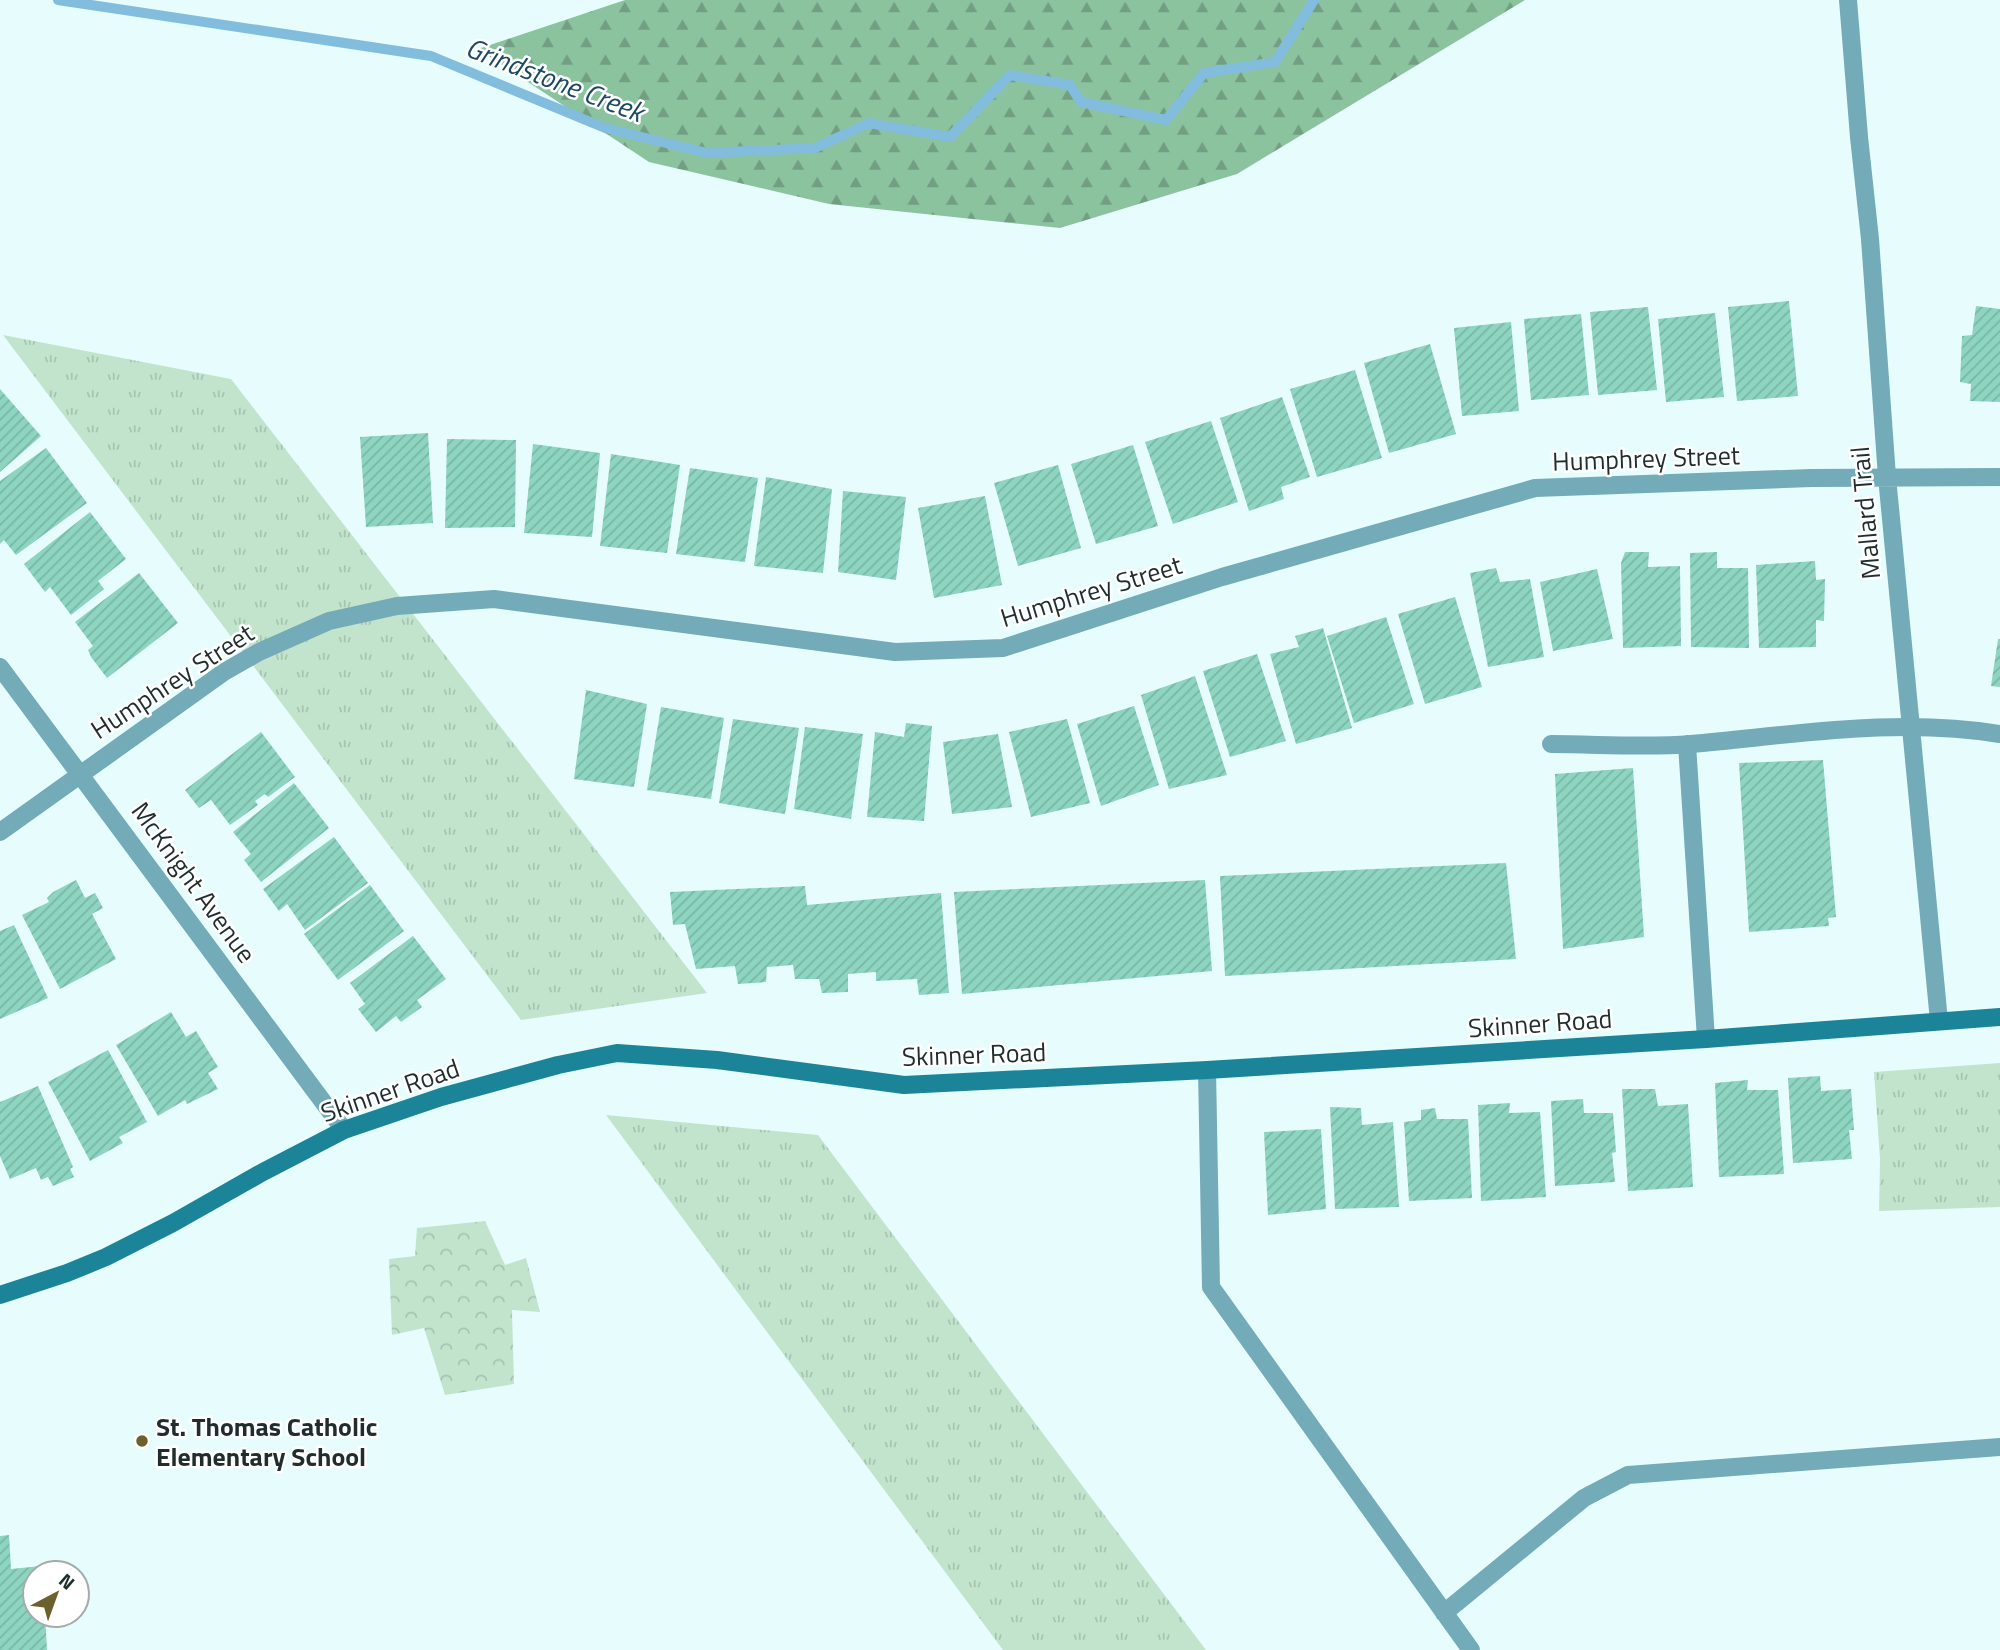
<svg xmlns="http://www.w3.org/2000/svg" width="2000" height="1650" viewBox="0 0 2000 1650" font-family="'Titillium Web',sans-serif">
<defs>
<pattern id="grass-tufts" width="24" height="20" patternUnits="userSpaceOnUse" patternTransform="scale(1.75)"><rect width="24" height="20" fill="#c2e4cd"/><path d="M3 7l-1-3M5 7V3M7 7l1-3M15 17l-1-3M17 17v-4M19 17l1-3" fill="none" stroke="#a6c4b0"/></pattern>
<pattern id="forest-firs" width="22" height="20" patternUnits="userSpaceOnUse" patternTransform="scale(1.75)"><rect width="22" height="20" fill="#8cc39f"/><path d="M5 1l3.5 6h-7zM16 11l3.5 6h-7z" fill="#729f82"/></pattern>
<pattern id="park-crowns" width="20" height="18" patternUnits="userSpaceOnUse" patternTransform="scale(1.75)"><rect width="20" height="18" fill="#c2e4cd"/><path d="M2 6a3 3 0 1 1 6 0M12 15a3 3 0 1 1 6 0" fill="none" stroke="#a6c4b0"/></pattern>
<pattern id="building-hatch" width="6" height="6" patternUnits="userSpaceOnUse" patternTransform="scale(1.75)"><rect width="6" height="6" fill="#8dd4c1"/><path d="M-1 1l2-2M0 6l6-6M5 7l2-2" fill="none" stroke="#79b6a6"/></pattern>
</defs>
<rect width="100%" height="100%" fill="#e7fdfd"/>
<path fill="url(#grass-tufts)" d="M3 335 231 379 707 993 521 1020Z
M2000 1063V1207L1879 1211 1880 1159 1874 1072Z
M606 1115 818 1135 1206 1650H1003Z"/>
<path fill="url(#forest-firs)" d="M625 0H1525L1237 174 1060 228 829 204 649 162 478 49Z"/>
<path fill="url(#park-crowns)" d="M485 1221 505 1265 526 1258 540 1312 512 1310 514 1384 445 1395 424 1328 392 1335 389 1259 415 1256 417 1228Z"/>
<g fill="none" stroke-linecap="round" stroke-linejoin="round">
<path stroke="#83bdde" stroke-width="10" d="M58 0 431 56 605 128 707 153 815 148 869 123 950 137 1010 75 1070 85 1081 102 1166 120 1204 73 1275 62 1314 0"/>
</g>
<path fill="url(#building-hatch)" d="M1789 301 1798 396 1737 401 1728 307Z
M1976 306 2000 309V402L1970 401 1971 384 1960 382 1962 336 1972 335Z
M1648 307 1657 390 1598 395 1590 312Z
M1715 313 1724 397 1666 402 1658 319Z
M1581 314 1589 395 1531 400 1524 319Z
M1511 322 1519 411 1462 416 1454 328Z
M1430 344 1456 434 1389 453 1364 363Z
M1355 370 1382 458 1317 477 1290 389Z
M0 389 41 436 0 472Z
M1282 397 1310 477 1281 487 1284 499 1249 511 1220 418Z
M1211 421 1238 502 1173 524 1145 442Z
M428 433 433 523 366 527 360 437Z
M447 439 516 440 515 527 445 528Z
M533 444 600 453 592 537 524 533Z
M1133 445 1158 526 1096 544 1071 464Z
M46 448 87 503 16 555 4 540 0 544V481Z
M611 454 680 465 667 553 600 546Z
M1058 465 1081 548 1018 566 994 483Z
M690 468 758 478 745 562 676 554Z
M766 477 832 489 823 573 754 566Z
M843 491 906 497 896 580 838 572Z
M985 496 1002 585 934 598 918 508Z
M90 512 126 559 98 581 104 589 71 615 50 587 45 592 24 564Z
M1625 552H1649L1648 567 1680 566 1681 646 1623 648 1621 563Z
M1717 552V568H1748L1749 648 1691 647 1690 553Z
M1815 561 1816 580 1825 579 1824 621 1816 620V647L1759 648 1756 565Z
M1496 568 1500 582 1530 579 1544 657 1488 667 1470 573Z
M1597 569 1613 639 1553 651 1540 582Z
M139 573 178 623 107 678 91 657 88 650 93 646 75 622Z
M1455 597 1482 687 1425 704 1398 614Z
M1386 617 1414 704 1354 723 1327 636Z
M1323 628 1352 728 1296 744 1270 654 1299 647 1295 636Z
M1998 639H2000V687L1991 686Z
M1257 654 1286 741 1230 757 1203 671Z
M1195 676 1227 775 1169 789 1141 695Z
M586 690 647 704 634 787 574 779Z
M1134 706 1159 785 1101 806 1077 724Z
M661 707 724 718 711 799 647 790Z
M733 719 799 728 785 814 719 803Z
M1067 719 1090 803 1031 817 1009 732Z
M906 723 932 726 924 821 867 817 875 732 904 737Z
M805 727 863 734 851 819 794 809Z
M261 732 295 777 268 797 265 794 255 801 258 805 230 825 211 800 199 808 185 790Z
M998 734 1012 807 952 814 943 742Z
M1823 760 1836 917 1828 918 1829 926 1749 932 1739 763Z
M1633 768 1644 937 1563 949 1555 774Z
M294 783 329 828 261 882 244 860 251 854 233 832Z
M334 837 368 883 305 930 287 904 279 911 263 889Z
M1506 863 1516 959 1225 976 1220 876Z
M76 880 85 898 95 893 103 908 92 914 116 959 60 989 22 915 49 902 47 898 53 892Z
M1205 880 1212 971 962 994 954 892Z
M370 885 404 931 338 980 304 934Z
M805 886 807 905 941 893 949 993 919 995 917 979 876 981V972L848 974V992L822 993 819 979H795L793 965 767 967 766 982 738 984 735 966 696 969 685 924 673 925 670 892Z
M14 925 48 998 0 1019V931Z
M413 936 446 979 417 1000 422 1007 401 1022 396 1016 376 1032 358 1009 365 1004 350 983Z
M171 1012 186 1037 196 1031 218 1067 208 1073 218 1089 187 1104 185 1100 158 1116 116 1045Z
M108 1050 147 1122 119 1137 123 1143 90 1161 48 1082Z
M1820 1076 1821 1091 1851 1089 1854 1130H1849L1852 1159 1793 1163 1788 1078Z
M1748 1080 1747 1090H1778L1784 1174 1719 1177 1715 1083Z
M38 1086 73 1167 70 1169 74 1177 53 1186 48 1177 41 1180 36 1168 10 1179 0 1156V1102Z
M1622 1089H1655L1658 1106 1688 1104 1693 1187 1628 1191Z
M1583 1099 1584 1113H1613L1616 1152 1612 1153 1615 1182 1555 1186 1551 1101Z
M1510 1103 1509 1113 1540 1112 1546 1197 1481 1201 1478 1105Z
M1330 1107 1361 1108 1362 1125 1393 1122 1399 1207 1335 1209Z
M1435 1108 1437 1119H1468L1472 1198 1409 1201 1404 1122 1421 1120V1110Z
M1321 1129 1326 1209 1268 1215 1264 1132Z
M9 1535 11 1569 41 1566 42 1573H35V1615H45L47 1650H0V1536Z"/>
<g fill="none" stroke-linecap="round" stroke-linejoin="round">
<path stroke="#73abb8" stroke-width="18" d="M1551 744C1597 744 1645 748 1691 744 1794 735 1896 717 2000 734
M1687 744 1706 1039"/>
<path stroke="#73abb8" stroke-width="18" d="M1848 0 1859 137 1870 239 1887 477 1939 1021
M0 667 344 1130
M0 832 224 672 259 652 329 621 397 606 494 599 895 652 1003 648 1222 577 1535 488 1811 478 2000 477
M1207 1070 1211 1287 1471 1650
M1444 1613 1584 1498 1628 1475 2000 1447"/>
<path stroke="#1c8498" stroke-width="18" d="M0 1295 67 1273 106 1257 173 1223 263 1172 344 1130 441 1097 558 1065 617 1053 717 1060 904 1085 1207 1070 1706 1039 2000 1017"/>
</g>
<circle fill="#6c602d" stroke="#fff" stroke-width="2.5" cx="142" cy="1441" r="7"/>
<g text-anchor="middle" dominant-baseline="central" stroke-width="5" stroke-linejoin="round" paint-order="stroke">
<g font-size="26" fill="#1f2d2d" stroke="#fff">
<text transform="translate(1646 458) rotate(-2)">Humphrey Street</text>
<text transform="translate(1865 513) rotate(-95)">Mallard Trail</text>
<text transform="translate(1091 591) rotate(-17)">Humphrey Street</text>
<text transform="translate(172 681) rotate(-33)">Humphrey Street</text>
<text transform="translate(194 882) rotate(54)">McKnight Avenue</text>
<text transform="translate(1540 1023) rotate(-4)">Skinner Road</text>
<text transform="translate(974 1054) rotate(-2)">Skinner Road</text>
<text transform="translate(390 1090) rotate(-19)">Skinner Road</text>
</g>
<g font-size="26" font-weight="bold" fill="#1f2d2d" stroke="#fff" text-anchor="start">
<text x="156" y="1426">St. Thomas Catholic<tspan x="156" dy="30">Elementary School</tspan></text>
</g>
<g font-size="28" font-style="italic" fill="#1b4961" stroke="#fff">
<text transform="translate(555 79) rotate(21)">Grindstone Creek</text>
</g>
</g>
<g transform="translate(56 1594) rotate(41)"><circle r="33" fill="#ffffff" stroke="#a5abab" stroke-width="2"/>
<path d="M0-5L12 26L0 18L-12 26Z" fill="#6c602d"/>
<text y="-10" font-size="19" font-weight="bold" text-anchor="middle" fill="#1f2d2d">N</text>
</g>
</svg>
